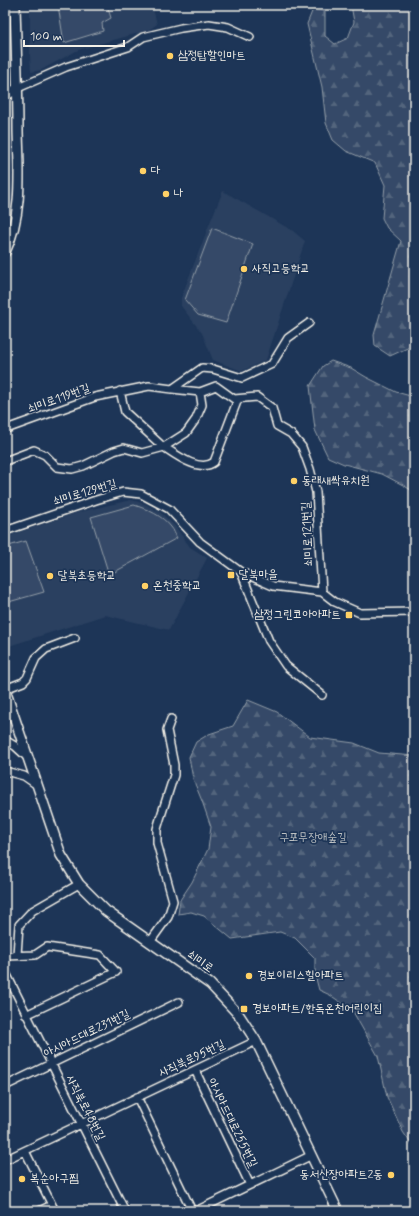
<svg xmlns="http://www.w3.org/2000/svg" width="419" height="1216" viewBox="0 0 419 1216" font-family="Mynerve,'Poor Story',sans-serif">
<defs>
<pattern id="forest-firs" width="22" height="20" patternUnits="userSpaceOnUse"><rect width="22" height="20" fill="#354a67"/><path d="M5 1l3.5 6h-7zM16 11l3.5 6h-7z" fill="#53657d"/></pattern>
</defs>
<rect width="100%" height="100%" fill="#1d3557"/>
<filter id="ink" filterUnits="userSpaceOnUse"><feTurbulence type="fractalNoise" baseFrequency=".025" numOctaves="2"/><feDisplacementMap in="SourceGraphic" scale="8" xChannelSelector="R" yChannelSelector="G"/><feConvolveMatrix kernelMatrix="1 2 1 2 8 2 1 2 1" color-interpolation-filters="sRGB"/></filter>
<g filter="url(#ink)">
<path fill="#2a4060" d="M30 5H152L157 24 149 30 78 50 41 70 31 72 30 55Z
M223 191 293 231 305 241 266 360 242 371 213 360 202 333 181 306V298L211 220Z
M131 500 145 504 161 513 175 526 190 547 207 558 169 630 105 615 6 647 5 537 79 512Z"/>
<path fill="url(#forest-firs)" stroke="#949ea8" d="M351 5H414V345L390 356 375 346 374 335 401 241 387 228 382 218 385 185 375 163 346 151 333 140 326 123 322 87 307 24 313 9 325 11V36L335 44 348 38 354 22Z
M331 361 351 368 366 377 396 392 414 397V492L403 485 382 474 344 464 328 457 315 430 310 386 323 366Z
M248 700 277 712 310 737 354 743 379 753 414 756V1148L403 1132 387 1097 378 1056 352 1010 330 995 319 990 315 975V958L295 938 280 932 232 939 204 916 191 912 178 914 180 900 192 882 208 849 211 827 202 801 193 779 189 757 196 742 209 734 233 726Z"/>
<path fill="#354a67" stroke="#949ea8" d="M58 5H107L111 18 102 23 103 31 64 43Z
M212 228 253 244 226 323 198 315 185 300Z
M134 505C147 509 163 516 171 527 174 530 175 535 177 538L109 575 91 517Z
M26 541 44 592 5 603V547Z"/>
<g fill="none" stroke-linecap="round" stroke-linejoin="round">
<g stroke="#f4f1e8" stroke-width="10">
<path id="minor" d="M18 88 66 67 128 47 143 37 181 28 209 24 228 27 250 37
M172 389 200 392 216 386 234 399 257 397 272 408 277 426 291 434 302 447 310 469 316 492 322 592
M120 391 125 412 160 444V448
M5 429 9 428 95 397 149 386 172 389 202 368 213 369 242 378 272 364 288 338 309 323
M164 447C176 455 200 473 214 462L238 399
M5 461 34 450 45 455 57 467 72 469 83 466 114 451 124 448 142 453 164 447 186 433 196 419 202 405 200 392
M5 531 96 500 123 492 141 494 169 509 200 542 241 572 273 586 322 592 335 602 360 613 414 612
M241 572 269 641 286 666 322 695
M5 689 23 682 27 678 36 658 46 649 75 638
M5 740 15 746 27 757
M5 771 24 776 37 785
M150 942 168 917 173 901 157 843V829L160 819 174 775V765L167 730 171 719
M17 955 19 925 32 911 79 884
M5 956 35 955 47 947 100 955 116 972 26 1015
M5 971 125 1211
M195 1070 250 1185
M5 1086 179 1002
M137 1097 192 1211
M25 1151 55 1211
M5 1160 256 1041
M39 1211 52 1205
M196 1211 310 1156"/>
</g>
<g stroke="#f4f1e8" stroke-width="12">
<path id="major" d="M5 96 18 88
M5 252C23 214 19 172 18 131 18 89 16 47 15 5
M5 690 61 855 79 884 106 911 210 984 239 1015 256 1041 338 1211"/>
</g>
<use href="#minor" stroke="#1d3557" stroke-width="7"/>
<use href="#major" stroke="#1d3557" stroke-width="9"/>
</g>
</g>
<g fill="#ffd166" stroke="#1d3557" stroke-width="1.5">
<circle cx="170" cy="56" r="4"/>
<circle cx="143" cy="171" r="4"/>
<circle cx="166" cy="194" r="4"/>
<circle cx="244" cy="269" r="4"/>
<circle cx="294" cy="481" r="4"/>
<rect x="227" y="571" width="8" height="8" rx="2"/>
<circle cx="50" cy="576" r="4"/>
<circle cx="145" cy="586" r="4"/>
<rect x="345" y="611" width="8" height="8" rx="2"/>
<circle cx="249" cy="976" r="4"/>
<rect x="240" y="1005" width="8" height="8" rx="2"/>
<circle cx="391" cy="1175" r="4"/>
<circle cx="22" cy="1179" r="4"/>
</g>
<g text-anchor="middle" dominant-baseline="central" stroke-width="3.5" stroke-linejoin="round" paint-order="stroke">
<g font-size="12" fill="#f4f1e8" stroke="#1d3557" text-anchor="start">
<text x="178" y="56">삼정탑할인마트</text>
<text x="151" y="171">다</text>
<text x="174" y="194">나</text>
<text x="252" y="269">사직고등학교</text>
<text x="302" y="481">동래새싹유치원</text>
<text x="239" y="575">달북마을</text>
<text x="58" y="576">달북초등학교</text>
<text x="153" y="586">온천중학교</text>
<text x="341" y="615" text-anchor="end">삼정그린코아아파트</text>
<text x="257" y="976">경보이리스힐아파트</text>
<text x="252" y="1009">경보아파트/한독온천어린이집</text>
<text x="383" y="1175" text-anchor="end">동서산장아파트2동</text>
<text x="30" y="1179">복순아구찜</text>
</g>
<g font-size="12" fill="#f4f1e8" stroke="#1d3557">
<text transform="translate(59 399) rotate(-20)">쇠미로119번길</text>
<text transform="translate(85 493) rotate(-17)">쇠미로129번길</text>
<text transform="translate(308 534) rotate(-93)">쇠미로121번길</text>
<text transform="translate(200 962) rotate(35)">쇠미로</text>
<text transform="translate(87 1034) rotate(-26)">아시아드대로231번길</text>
<text transform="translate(192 1059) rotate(-25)">사직북로95번길</text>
<text transform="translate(85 1108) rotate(63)">사직북로48번길</text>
<text transform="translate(232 1123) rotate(64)">아시아드대로255번길</text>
</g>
<g font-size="12" fill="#bbbfc1" stroke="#1d3557">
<text x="313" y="838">구포무장애숲길</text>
</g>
</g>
<rect width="419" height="1216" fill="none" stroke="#1d3557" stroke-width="20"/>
<rect x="10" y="10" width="399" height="1196" fill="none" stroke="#f4f1e8" stroke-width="1.5" filter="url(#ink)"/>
<path d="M24 40v6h100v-6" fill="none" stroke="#f4f1e8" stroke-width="2"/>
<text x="30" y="40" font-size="12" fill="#f4f1e8" stroke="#1d3557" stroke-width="3" paint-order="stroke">100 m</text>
</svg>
